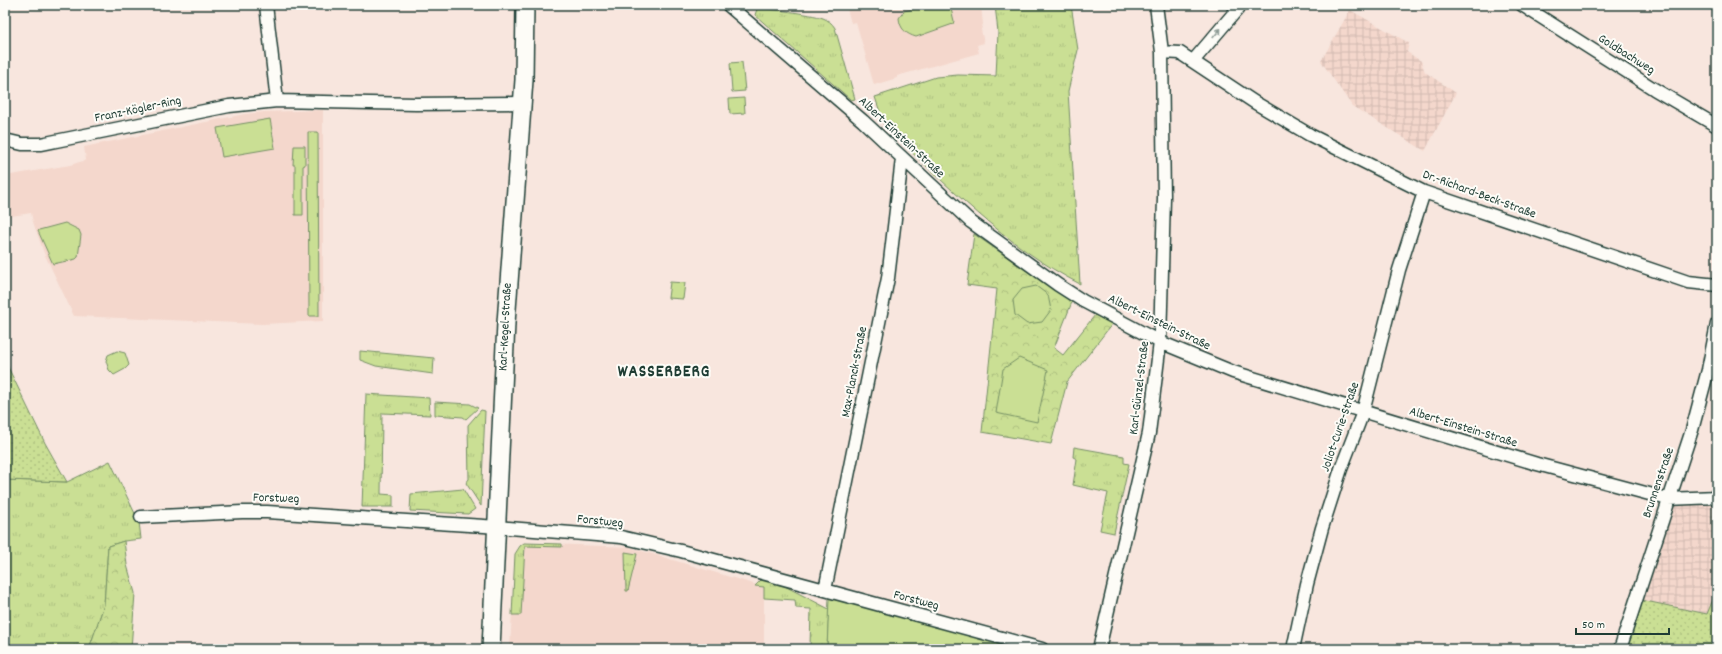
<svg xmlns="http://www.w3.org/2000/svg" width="1722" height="654" viewBox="0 0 1722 654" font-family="Dekko,sans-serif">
<defs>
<pattern id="industrial-grid" width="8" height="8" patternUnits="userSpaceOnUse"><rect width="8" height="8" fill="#f4d7cc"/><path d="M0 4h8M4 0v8" fill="none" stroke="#d1b9b0"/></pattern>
<pattern id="grass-tufts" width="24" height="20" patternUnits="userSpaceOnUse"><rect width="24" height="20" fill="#cadf94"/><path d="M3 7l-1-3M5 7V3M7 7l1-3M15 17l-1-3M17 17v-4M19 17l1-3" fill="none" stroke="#adc080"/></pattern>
<pattern id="forest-crowns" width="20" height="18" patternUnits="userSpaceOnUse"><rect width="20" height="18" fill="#cadf94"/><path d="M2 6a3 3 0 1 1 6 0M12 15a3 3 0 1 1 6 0" fill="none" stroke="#adc080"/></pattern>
<pattern id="garden-dots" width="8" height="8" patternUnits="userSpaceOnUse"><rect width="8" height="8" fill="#cadf94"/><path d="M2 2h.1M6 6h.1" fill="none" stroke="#adc080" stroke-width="1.8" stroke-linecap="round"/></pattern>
</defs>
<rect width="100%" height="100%" fill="#f8e6de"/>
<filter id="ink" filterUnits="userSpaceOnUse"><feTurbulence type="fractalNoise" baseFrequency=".025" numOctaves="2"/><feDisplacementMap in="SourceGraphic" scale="8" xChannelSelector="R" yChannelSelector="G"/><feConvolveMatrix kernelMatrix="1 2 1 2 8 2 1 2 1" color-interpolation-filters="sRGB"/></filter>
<g filter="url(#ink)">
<path fill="#f4d7cc" d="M846 5H981L983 24 981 30 984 43 977 45 979 53 897 76V78L874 85 856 22 851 23Z
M323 110V321L262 324 74 316 44 253 33 222 31 213 5 217V194H8L5 176 70 165 86 160 84 147 245 114 264 112Z
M524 543 629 547 764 587V649H510L515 554 520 546Z"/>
<path fill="url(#industrial-grid)" d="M1350 10 1409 43 1407 52 1421 61 1425 72 1456 93 1425 151 1352 106 1321 61Z
M1717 503V590L1708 614 1641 600 1673 504Z"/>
<path fill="url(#grass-tufts)" stroke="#748e64" d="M995 5H1071L1078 50 1068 91 1080 284C1005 246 946 184 885 127L875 97 936 77 958 75 996 76 998 32Z
M757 9C767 8 812 14 823 18 828 20 832 23 835 28L855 99 851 100 755 15Z
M360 351 434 358 433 374 376 366 360 360Z
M366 394 429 398 430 415 382 413 381 494 393 495V507H362Z
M435 402 470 404 478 408 466 419 463 417 435 415Z
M481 410 485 411 481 506 466 483 469 479 468 425Z
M1074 447 1124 456V463L1129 464 1114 533 1100 530 1108 493 1073 485 1077 459 1073 457Z
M110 461 139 522 141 539 124 541 108 546 104 605 89 649H5V480L67 482Z
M463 489 475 509 468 514 410 511 411 494Z
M524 543 562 544V547L525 546 521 615H512L515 554 520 546Z
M625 552 637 554 628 591H626Z
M762 579 773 580 829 609 827 649H800V646H810L811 609 796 608 795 600 764 598V587L755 586Z"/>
<path fill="url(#forest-crowns)" stroke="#748e64" d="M974 234 1072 302 1054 348 1063 355 1095 315 1112 324 1067 382 1051 444 982 432 997 289 967 285Z
M124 541 127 565 135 593 131 649H89L104 605 108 546Z"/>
<path fill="#cadf94" stroke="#748e64" d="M932 5H950L954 21 953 24 916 37C906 34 900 29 899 18L904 11Z
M742 62 745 91 732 92 730 63Z
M744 98 745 113 730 114 729 99Z
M270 119 275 148 222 157 217 128Z
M308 132H318L319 316H309Z
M294 146H305V165L303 166V215H295V165H293Z
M65 223 79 230 81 235 78 257 76 259 53 264 38 231 39 230Z
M670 282 685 283 683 299 668 298Z
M1036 286 1048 295 1051 310 1042 322 1027 324 1015 315 1013 300 1022 289Z
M117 351 125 353 129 365 125 369 114 375 109 370 106 361 108 355Z
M1019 358 1048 370 1037 422 996 413 1003 369Z
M829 598 1023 649H827Z"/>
<path fill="url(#garden-dots)" stroke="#748e64" d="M5 361 45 443 67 482 5 480Z
M1717 590V649H1625L1641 600 1707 614Z"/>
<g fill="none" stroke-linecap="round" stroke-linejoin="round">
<g stroke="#1f3d34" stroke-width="15">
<path id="street" d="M266 5 277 101
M728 5 863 121 971 222 1058 285 1083 301 1160 342 1233 372 1537 464 1668 499 1717 497
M1522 5 1654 89 1717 126
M1162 52 1180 53 1254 102 1310 135 1424 192 1688 282 1717 285
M1194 60 1241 5
M5 140 22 144H41L229 106 277 101 416 104 522 103
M141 517 242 512H267L484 526 621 537 681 551 1042 649
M825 590 888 278 902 159
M1099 649 1149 433 1160 342 1164 198 1162 52 1156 5
M1293 649 1307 584 1322 528 1341 469 1363 412 1399 270 1424 192
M1620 649 1692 430 1708 370 1717 324"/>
</g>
<g stroke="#1f3d34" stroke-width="20">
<path id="secondary" d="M491 649 506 323 524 80 525 5"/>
</g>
<use href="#street" stroke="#fdfcf7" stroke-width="12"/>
<use href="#secondary" stroke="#fdfcf7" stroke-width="17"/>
</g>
<defs><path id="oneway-shaft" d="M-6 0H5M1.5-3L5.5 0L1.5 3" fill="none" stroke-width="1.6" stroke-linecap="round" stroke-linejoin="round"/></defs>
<use stroke="#8e9c96" href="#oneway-shaft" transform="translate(1217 33) rotate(-50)"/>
</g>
<g text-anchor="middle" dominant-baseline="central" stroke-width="4" stroke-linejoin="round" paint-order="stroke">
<g font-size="13" fill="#1f3d34" stroke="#fdfcf7">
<text transform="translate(1626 55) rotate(32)">Goldbachweg</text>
<text transform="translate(138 110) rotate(-12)">Franz-Kögler-Ring</text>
<text transform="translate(901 138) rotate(43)">Albert-Einstein-Straße</text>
<text transform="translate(1479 195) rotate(20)">Dr.-Richard-Beck-Straße</text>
<text transform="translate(1159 323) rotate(26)">Albert-Einstein-Straße</text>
<text transform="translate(506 327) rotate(-87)">Karl-Kegel-Straße</text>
<text transform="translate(855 372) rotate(-79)">Max-Planck-Straße</text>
<text transform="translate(1140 388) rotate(-83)">Karl-Günzel-Straße</text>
<text transform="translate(1341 427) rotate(-71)">Joliot-Curie-Straße</text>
<text transform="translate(1463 428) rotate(17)">Albert-Einstein-Straße</text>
<text transform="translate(1659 483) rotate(-71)">Brunnenstraße</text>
<text transform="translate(276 499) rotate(2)">Forstweg</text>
<text transform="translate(600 522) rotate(6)">Forstweg</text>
<text transform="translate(916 601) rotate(15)">Forstweg</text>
</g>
<g font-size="17" font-weight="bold" letter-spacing="1" fill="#1f3d34" stroke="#fdfcf7">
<text x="664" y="373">WASSERBERG</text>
</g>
</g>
<rect width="1722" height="654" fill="none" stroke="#fdfcf7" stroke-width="20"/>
<rect x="10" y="10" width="1702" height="634" fill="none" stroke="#1f3d34" stroke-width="1.5" filter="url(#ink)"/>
<path d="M1576 628v6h93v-6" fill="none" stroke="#1f3d34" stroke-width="2"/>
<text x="1582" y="628" font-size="12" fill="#1f3d34" stroke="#fdfcf7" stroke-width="3" paint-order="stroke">50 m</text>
</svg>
